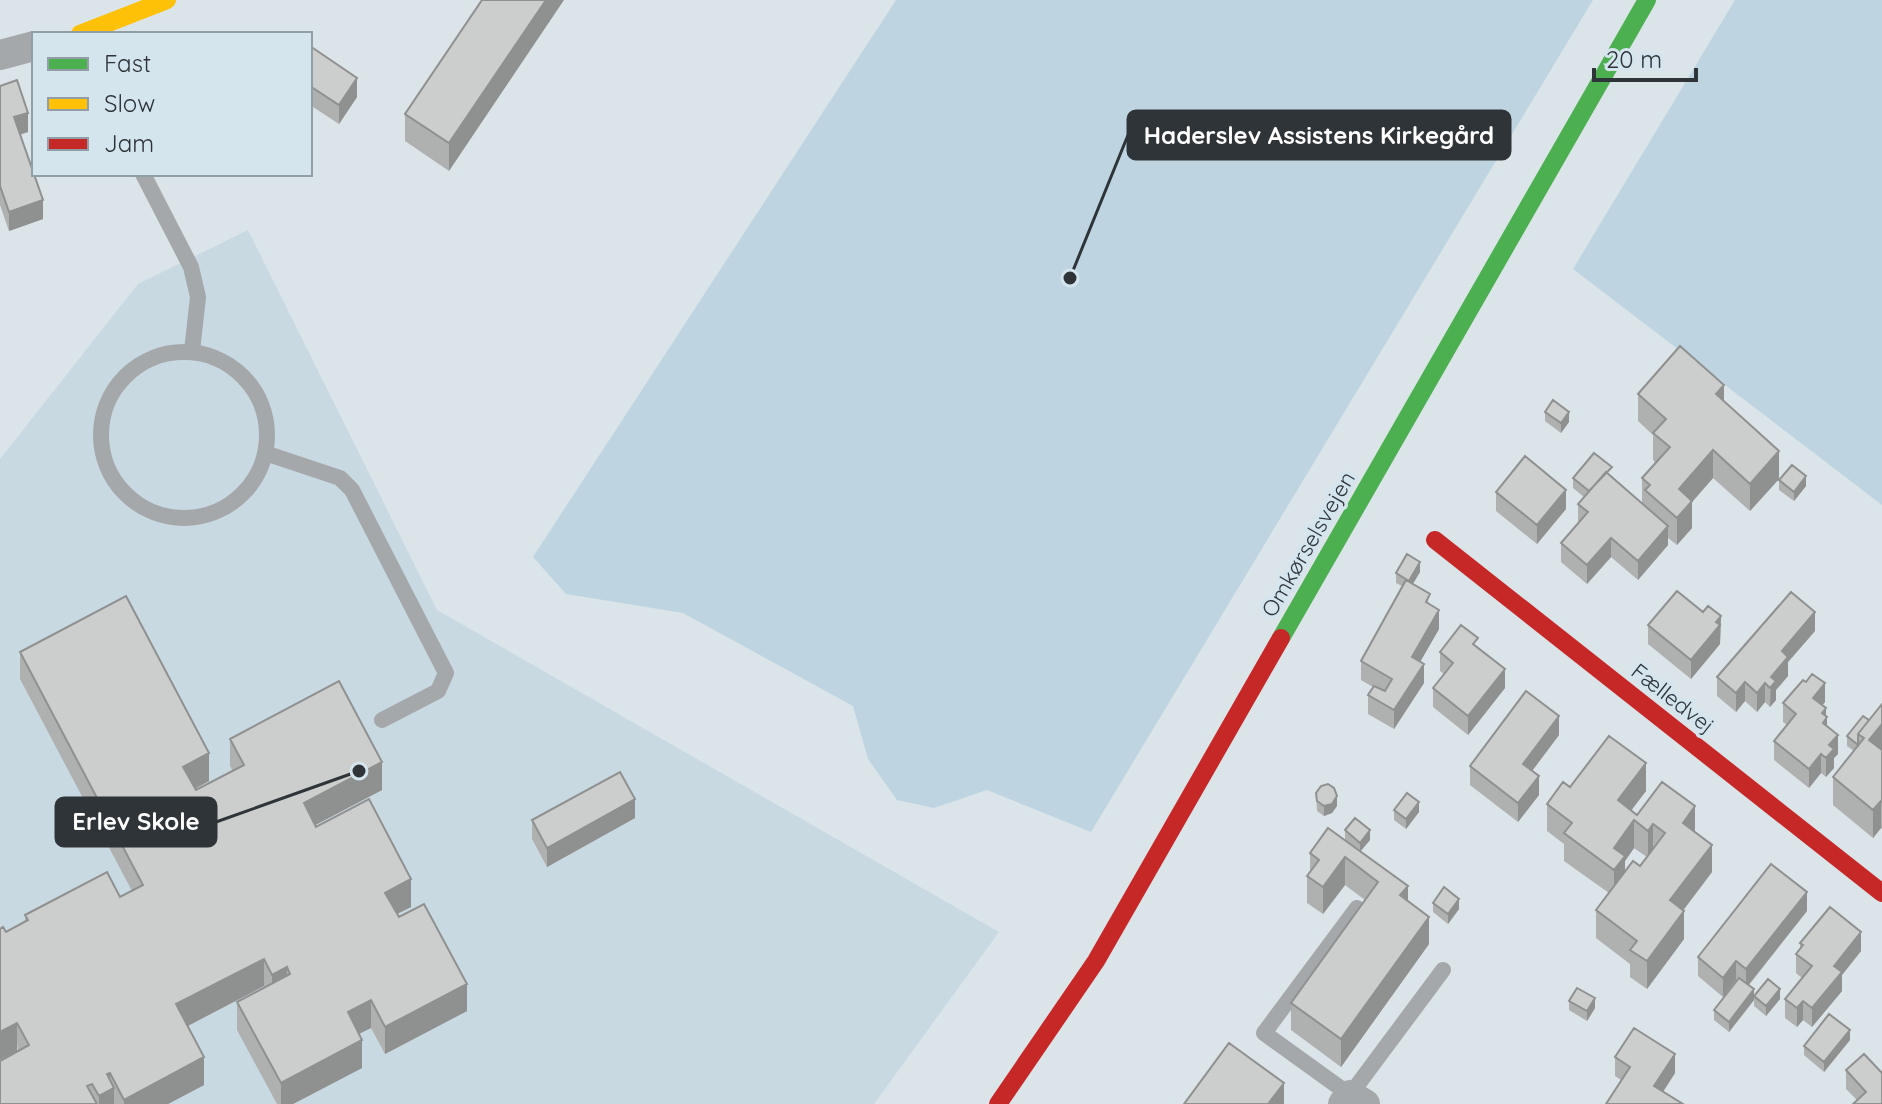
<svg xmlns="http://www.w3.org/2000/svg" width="1882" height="1104" viewBox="0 0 1882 1104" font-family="Quicksand,sans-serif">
<rect width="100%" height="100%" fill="#dbe4e8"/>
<path fill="#c9d9e2" d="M248 230 437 610 999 932 874 1104H0V459L138 284Z"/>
<path fill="#bed5e1" d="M896 0H1593L1091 832 987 790 934 808 897 800 868 759 853 706 683 613 566 594 533 557Z
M1735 0H1882V505L1573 269Z"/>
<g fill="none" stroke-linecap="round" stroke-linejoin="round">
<path stroke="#a5a8aa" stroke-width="16" d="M143 174 191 267 198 297 192 351
M101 435a83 83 0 1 1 166 0a83 83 0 1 1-166 0Z
M265 453 340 478 352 490 446 673 438 691 382 720
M1357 908 1264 1033 1350 1095 1443 970"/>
<path stroke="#a5a8aa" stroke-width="30" d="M0 55 34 46
M1343 1104 1350 1095 1365 1104"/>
<path stroke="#4caf50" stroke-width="18" d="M1281 638 1647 0"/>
<path stroke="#ffc107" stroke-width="18" d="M80 34 167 0"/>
<path stroke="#c62828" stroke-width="18" d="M1435 540 1882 893
M998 1104 1096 961 1281 638"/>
</g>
<path fill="#afb0b0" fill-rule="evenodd" d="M482 0 449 171 405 141V114Z
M310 46 357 97 339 124 310 105Z
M0 86 28 132 20 135 43 219 9 231 0 205Z
M1638 394 1724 401 1779 479 1750 511 1713 478 1692 502V528L1677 545 1668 538V545L1638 580 1611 557 1587 584 1561 562V543L1578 523V504L1584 497 1573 488V478L1612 476 1642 504V478L1656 463 1653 460V435L1638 421Z
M1545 412 1569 422 1561 433 1545 421Z
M1779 480 1806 486 1794 501 1779 490Z
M1496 492 1566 509 1537 544 1496 511Z
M1420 572 1413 584 1430 604 1439 629 1420 662 1424 683 1394 729 1368 714V695L1373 687 1361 680V661L1402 586 1396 583V573Z
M1703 612 1721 616 1720 644 1691 679 1648 644V625Z
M1815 631 1788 662V676L1776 690V700L1770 707 1765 702 1757 712 1745 701 1736 712 1717 696V677Z
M1478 648 1505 688 1468 735 1433 707V688L1444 674 1440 671V652Z
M20 652 209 781 195 789 196 790 233 771 230 766V739L382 790 315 825 411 907 397 914 467 1011 385 1054 371 1028 359 1034 362 1068 293 1104H277L237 1030V1002L264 988V986L188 1026 204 1085 168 1104H0L18 1051 6 932 25 922V915L120 897 132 891 20 679Z
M1825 702 1822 705 1827 726 1838 754 1834 758V768L1826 777 1821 773 1809 788 1774 760V741L1787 725 1783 722V703Z
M1882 704V829L1881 828 1873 838 1833 805V777L1854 751 1847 746V736L1869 720Z
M1559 735 1532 771 1539 795 1518 822 1470 785V766Z
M1570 787 1646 791 1631 810 1637 815 1695 832 1712 872 1683 910 1684 939 1647 989 1630 977V964L1596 938V910L1609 893 1564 861V844L1547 831V804ZM1634 848 1647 857 1640 866 1625 872V861Z
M1316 793 1337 806 1332 813 1324 816 1317 811Z
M1394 810 1419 812 1406 829 1394 820Z
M635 818 547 867 532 839V820Z
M1345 830 1370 840 1360 851 1408 901 1429 944 1341 1067 1291 1030V1003L1365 900 1345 885 1323 914 1307 903V876L1310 872V853L1345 840Z
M1433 903 1459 909 1448 924 1433 912Z
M1807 911 1749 985 1754 995 1780 999 1766 1016 1754 1006V1000L1729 1032 1714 1020V1010L1737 981 1736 980 1723 997 1698 976V957Z
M1800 943 1861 951 1842 975V991L1812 1027 1803 1020 1797 1027 1785 1018V999L1802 978 1796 973V954L1800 949Z
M1569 1001 1595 1008 1587 1021 1569 1010Z
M1850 1040 1824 1072 1804 1055V1046Z
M1615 1057 1675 1073 1663 1092 1621 1080 1615 1076Z
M1846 1070 1882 1104 1857 1100 1846 1089Z"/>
<path fill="#8f9090" d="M546 0H564L449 171V143Z
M357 78V97L339 124V105Z
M28 113V132L14 136V117Z
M43 200V219L9 231V212Z
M1724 385V413L1716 394Z
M1569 412V422L1561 433V423Z
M1713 450V478L1692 502V528L1677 545V518L1679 489Z
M1779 451V479L1750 511V484Z
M1806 476V486L1794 501V492Z
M1566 490V509L1537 544V525Z
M1668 526V545L1638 580V561Z
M1611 538V557L1587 584V565Z
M1420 562V572L1409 590V581Z
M1439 610V629L1412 676V657Z
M1815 612V631L1788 662V676L1776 690V700L1770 707 1771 677 1782 651Z
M1721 616 1720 644 1691 679V660Z
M1424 664V683L1394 729V710Z
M1505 669V688L1468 735V716Z
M1745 682V701L1736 712V693Z
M1765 683V702L1757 712V693Z
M1825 683V702L1813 717V698Z
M1826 708V720L1827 717V736L1823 742 1822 713Z
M1559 716V735L1523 783V764Z
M1882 724V752L1864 741Z
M1838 735V754L1834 758V768L1826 777V758L1829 745Z
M209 753V781L183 795V767Z
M1821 754V773L1809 788V769Z
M382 762V790L304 831V803Z
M1646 763V791L1618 828V800Z
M1539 776V795L1518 822V803Z
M1337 796V806L1332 813 1324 816V806Z
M635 799V818L547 867V848Z
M1881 801V828L1873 838V810Z
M1419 802V812L1406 829V819Z
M1695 806V834L1683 823Z
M1634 820V848L1625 861V884L1614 898V848Z
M1653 824V852L1648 858V831Z
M1370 830V840L1360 852V843Z
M1712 845V872L1670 928V900Z
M1345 857V885L1323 914V887Z
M411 879V907L385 920V893Z
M1408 886V913L1400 895Z
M1807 892V911L1746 988V969Z
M1459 899V909L1448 924V914Z
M1684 911V939L1647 989V961Z
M1429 917V944L1341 1067V1039Z
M1861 932V951L1842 975V991L1812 1027V1008L1834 966Z
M264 959V986L176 1032V1004Z
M1736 961V980L1723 997V978Z
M287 967V995L272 1003V975Z
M467 984V1011L385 1054V1027Z
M1754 989V1000L1729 1032V1022Z
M1780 989V999L1766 1016V1006Z
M1595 998V1008L1587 1021V1011Z
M371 1000V1028L348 1039V1012Z
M1803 1001V1020L1797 1027V1008Z
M17 1023V1051L0 1060V1032Z
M1850 1030V1040L1824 1072V1062Z
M362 1040V1068L293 1104H281V1083Z
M1675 1054V1073L1655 1104 1654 1086Z
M204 1057V1085L168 1104H124V1100Z
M110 1073V1090L114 1088V1104H99V1096L107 1074Z
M1284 1083V1104H1268Z"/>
<path fill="#cccdcd" stroke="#8f9090" stroke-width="2" d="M482 0H546L449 143 405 114Z
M310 46 357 78 339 105 310 86Z
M17 80 28 113 14 117 43 200 9 212 0 186V86Z
M1680 346 1724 385 1716 394 1779 451 1750 484 1713 450 1679 489 1692 501 1677 518 1645 490 1650 485 1642 478 1670 447 1653 433 1666 419 1638 394Z
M1553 400 1569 412 1561 423 1545 412Z
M1594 453 1612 467 1589 491 1573 478Z
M1525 456 1566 490 1537 525 1496 492Z
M1792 465 1806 476 1794 492 1779 480Z
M1606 472 1668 526 1638 561 1611 538 1587 565 1561 543 1588 512 1578 504Z
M1407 554 1420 562 1409 581 1396 573Z
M1406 580 1430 594 1426 602 1439 610 1412 657 1424 664 1394 710 1368 695 1374 686 1385 691 1392 679 1361 661Z
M1677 591 1703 612 1708 606 1721 616 1716 622 1720 625 1691 660 1648 625Z
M1791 592 1815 612 1782 651 1788 657 1771 677 1776 681 1770 688 1765 683 1757 693 1745 682 1736 693 1717 677Z
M126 596 209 753 183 767 196 790 244 765 230 739 339 681 382 762 304 803 316 827 369 799 411 879 385 893 399 917 424 904 467 984 385 1027 371 1000 348 1012 362 1040 281 1083 237 1002 290 974 287 967 272 975 264 959 176 1004 204 1057 124 1100 110 1073 107 1074 114 1088 99 1096 92 1084 87 1086 97 1104H0V1061L29 1045 17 1023 0 1032V929L3 927 6 932 28 920 25 915 107 872 120 897 143 885 20 652Z
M1461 625 1478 638 1473 644 1505 669 1468 716 1433 688 1453 663 1440 652Z
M1812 674 1825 683 1813 698 1826 708 1822 713 1827 717 1823 723 1838 735 1829 745 1834 749 1826 758 1821 754 1809 769 1774 741 1796 714 1783 703 1803 680 1806 682Z
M1526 691 1559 716 1523 764 1539 776 1518 803 1470 766Z
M1882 704V724L1869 740 1882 750V802L1881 801 1873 810 1833 777 1864 738 1858 734Z
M1863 716 1869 720 1858 734V745L1847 736Z
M1609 736 1646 763 1618 800 1637 815 1662 782 1695 806 1683 823 1712 845 1670 900 1684 911 1647 961 1630 950 1637 941 1596 910 1633 861 1640 866 1665 833 1653 824 1648 831 1634 820 1614 848 1625 856 1614 870 1564 833 1572 823 1547 804 1563 782 1570 787Z
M620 772 635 799 547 848 532 820Z
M1328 784 1334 788 1337 796 1332 804 1324 806 1317 801 1316 793 1321 786Z
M1407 793 1419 802 1406 819 1394 810Z
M1355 818 1370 830 1360 843 1345 830Z
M1328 828 1408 886 1400 895 1429 917 1341 1039 1291 1003 1378 882 1345 857 1323 887 1307 876 1319 860 1310 853Z
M1771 864 1807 892 1746 969 1736 961 1723 978 1698 957Z
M1444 887 1459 899 1448 914 1433 903Z
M1830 907 1861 932 1834 966 1842 972 1812 1008 1803 1001 1797 1008 1785 999 1812 966 1796 954 1803 945 1800 943Z
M1739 978 1754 989 1729 1022 1714 1010Z
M1768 979 1780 989 1766 1006 1754 996Z
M1577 988 1595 998 1587 1011 1569 1001Z
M1829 1014 1850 1030 1824 1062 1804 1046Z
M1634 1028 1675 1054 1654 1086 1683 1104H1606L1630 1067 1615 1057Z
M1229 1043 1284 1083 1268 1104H1184Z
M1864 1054 1882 1073V1104H1853L1866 1092 1846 1070Z"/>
<g text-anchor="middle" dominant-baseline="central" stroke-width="7" stroke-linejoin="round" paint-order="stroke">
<g font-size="22" fill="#2e3438" stroke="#d5e5ee">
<text transform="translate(1308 544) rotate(-60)">Omkørselsvejen</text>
<text transform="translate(1673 698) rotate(38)">Fælledvej</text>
</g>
</g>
<path fill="none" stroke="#2e3438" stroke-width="3" d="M1070 278L1128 135M359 771L216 822"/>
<g fill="#2e3438" stroke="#d5e5ee" stroke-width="3">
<circle cx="1070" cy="278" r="8"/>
<circle cx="359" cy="771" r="8"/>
</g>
<g fill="#2e3438" stroke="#2e3438" stroke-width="3">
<rect x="1128" y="111" width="382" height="48" rx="8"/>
<rect x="56" y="798" width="160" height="48" rx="8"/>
</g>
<g font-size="24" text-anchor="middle" font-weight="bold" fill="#fff">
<text x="1319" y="144">Haderslev Assistens Kirkegård</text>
<text x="136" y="830">Erlev Skole</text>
</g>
<rect x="32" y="32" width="280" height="144" fill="#d5e5ee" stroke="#929ea5" stroke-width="2"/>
<rect x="48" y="58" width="40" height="12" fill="#4caf50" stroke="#929ea5" stroke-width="2"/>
<text x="104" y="72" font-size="24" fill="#2e3438">Fast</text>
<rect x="48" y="98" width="40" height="12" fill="#ffc107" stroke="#929ea5" stroke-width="2"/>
<text x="104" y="112" font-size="24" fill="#2e3438">Slow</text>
<rect x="48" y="138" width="40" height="12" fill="#c62828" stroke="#929ea5" stroke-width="2"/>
<text x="104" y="152" font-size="24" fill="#2e3438">Jam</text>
<path d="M1594 68v12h102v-12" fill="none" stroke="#2e3438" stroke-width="4"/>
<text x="1606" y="68" font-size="24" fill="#2e3438" stroke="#d5e5ee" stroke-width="6" paint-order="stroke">20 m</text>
</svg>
